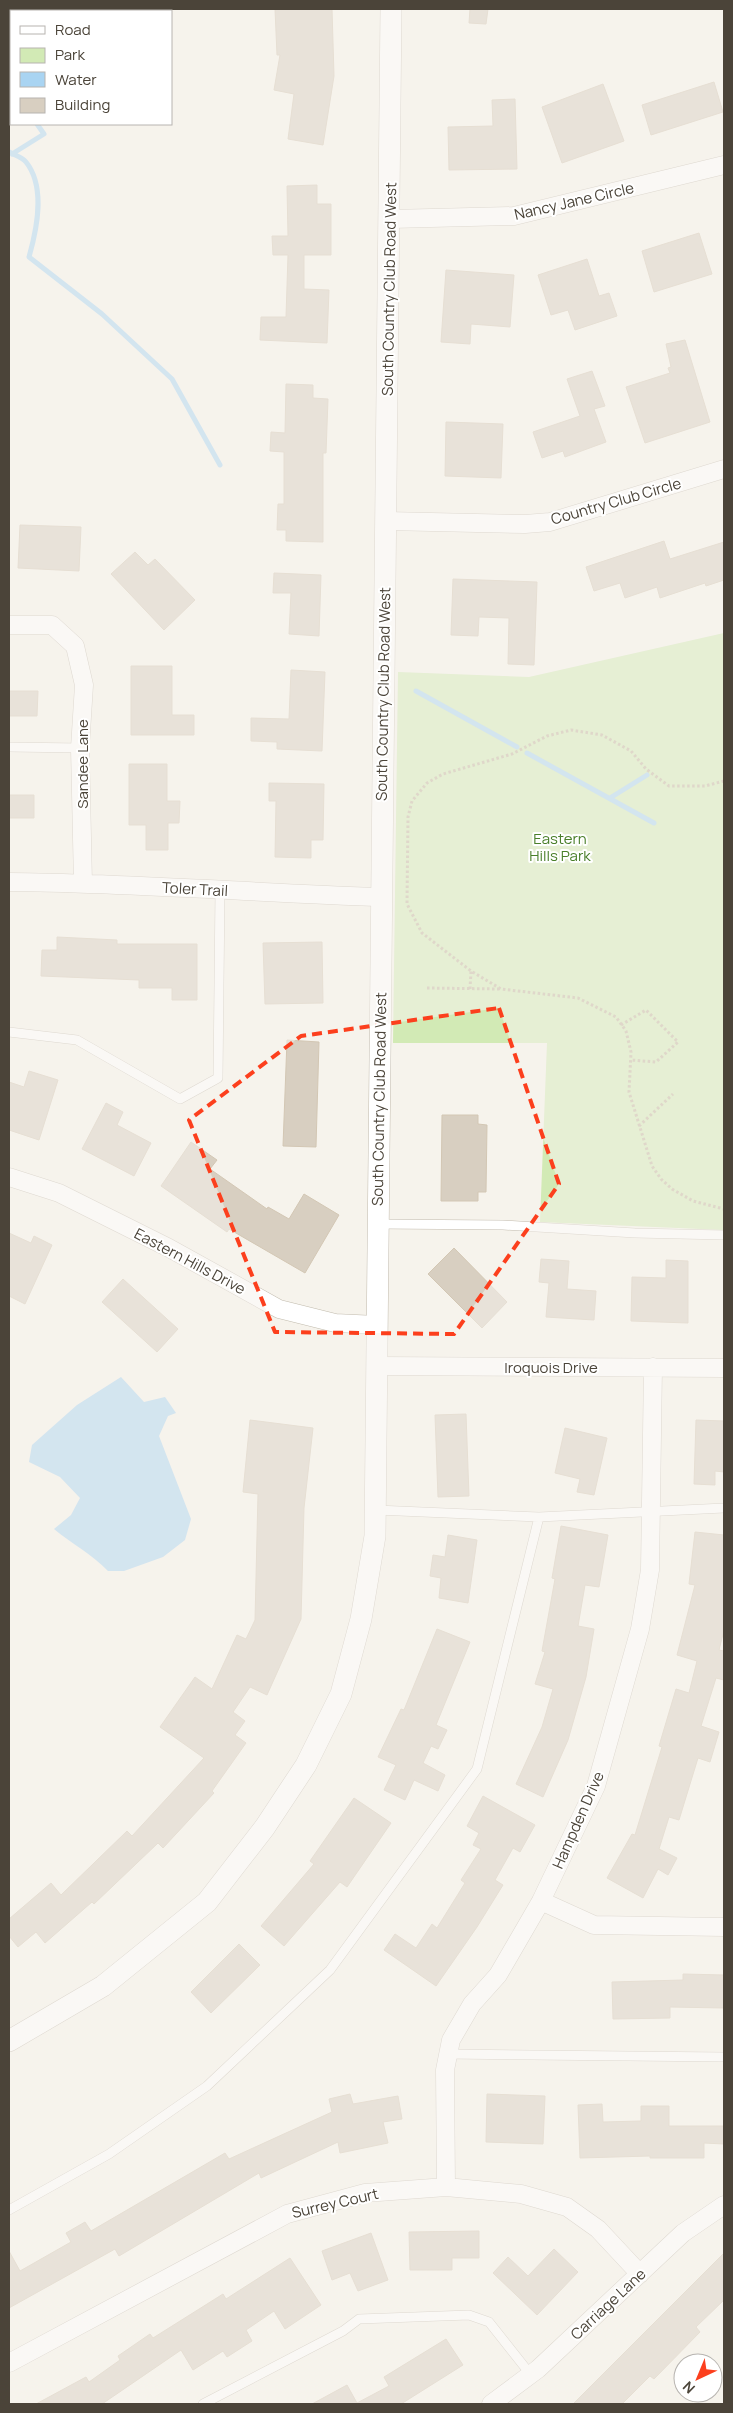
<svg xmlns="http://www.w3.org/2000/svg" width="733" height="2413" viewBox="0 0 733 2413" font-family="Manrope,sans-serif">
<rect width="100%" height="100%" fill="#f6f3ec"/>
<path fill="#d2eab5" d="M724 633V1230L540 1222 547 1043H393L398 672 529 677Z"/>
<path fill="#a9d4f2" d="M121 1377 144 1402 165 1397 176 1413 168 1416 159 1436 191 1519 185 1540 163 1557 124 1571H108C92 1554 72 1544 54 1529L71 1515 80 1498 60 1477 29 1462 32 1445 77 1405Z"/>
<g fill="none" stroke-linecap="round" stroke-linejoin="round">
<path stroke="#a9d4f2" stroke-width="5" d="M73 9 85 11
M55 11 59 9
M138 11 140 9
M9 152C14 155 22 157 26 162 46 187 37 229 29 257L102 314 172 379 220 465
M12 154 44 134 37 124
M416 691 517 747
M527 753 654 823
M610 798 647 775"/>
</g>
<path fill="#d8cfc1" stroke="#d3c7b4" d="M275 9H332L334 76 323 145 288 139 294 94 274 90 280 55H277Z
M470 9H488L486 24 469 23Z
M714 82 723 112 651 135 642 105Z
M603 84 624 141 562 163 542 107Z
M515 99 517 169 449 170 448 127 493 126 492 100Z
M317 185V204H331V255H304V289L329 290 327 343 260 340 261 317H286L288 255H273L272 236H288L287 186Z
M699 233 712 274 654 292 642 251Z
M587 259 599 296 609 293 617 316 575 330 568 310 551 315 538 275Z
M446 270 514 275 510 327 471 324 470 344 441 342Z
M685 340 710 422 645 443 626 387 670 373 668 368 671 367 666 344Z
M592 371 605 406 594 409 606 442 565 457 563 451 542 458 533 432 580 416 567 379Z
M286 384 313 385V398L328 399 326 453H323V542L286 541V530H277L278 504H284V452L270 451 271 432 285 433Z
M446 422 503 424 501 478 445 476Z
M20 525 81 527 79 571 18 568Z
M664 541 670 559 724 542V580L706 586 705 583 660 598 657 587 625 598 620 583 594 591 586 567Z
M135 552 148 565 155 559 195 600 164 630 111 574Z
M274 573 321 575 319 636 289 634 291 593H273Z
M453 579 537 582 534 665 508 664 509 618 479 617 478 636 451 635Z
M131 666H172V715H194V735H131Z
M291 670 325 672 322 751 277 749V742L251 741V718L289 719Z
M9 691H38L37 716H9Z
M129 764H167V801H180L179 823H168V850H146V825H129Z
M269 783 324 784 323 840H311V858L275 857 276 801H269Z
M9 795H34V818H9Z
M57 937 117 940V944H197V1000H172V988H139V980L41 976 42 950H57Z
M322 942 323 1003 265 1004 263 943Z
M287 1040 319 1042 316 1147 283 1146Z
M29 1071 58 1080 39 1140 9 1130V1082L24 1087Z
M106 1103 123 1112 117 1125 151 1143 134 1176 82 1149Z
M442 1115H478V1124L487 1125 486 1192H478V1201H441Z
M191 1142 217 1160 210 1169 267 1209 268 1207 289 1219 304 1194 339 1215 305 1273 229 1229 227 1232 161 1186Z
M9 1233 31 1243 34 1236 52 1245 25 1304 9 1296Z
M454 1248 507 1302 482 1328 428 1274Z
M541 1259 569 1261 567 1289 596 1291 594 1320 546 1317 549 1283 539 1282Z
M666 1260 688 1261V1323L631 1321 632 1277 666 1278Z
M123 1279 178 1329 157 1352 102 1302Z
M466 1414 469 1496 438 1497 435 1415Z
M250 1420 313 1428 304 1508 301 1619 267 1695 250 1687 233 1712 245 1721 235 1735 246 1743 212 1791 214 1793 163 1848 158 1843 94 1904 92 1902 45 1943 36 1932 18 1947 9 1936V1919L51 1883 61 1895 127 1831 132 1836 204 1758 160 1727 195 1677 212 1689 237 1635 246 1639 255 1620 258 1494 243 1492Z
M696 1420 724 1421V1472L715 1471V1485L694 1484Z
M565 1428 607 1438 594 1495 577 1492 580 1479 555 1473Z
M561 1526 608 1535 599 1587 585 1585 578 1626 594 1629 586 1677 568 1740 543 1797 516 1784 542 1727 553 1689 535 1684 545 1652 542 1651 555 1579 552 1578Z
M695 1532 724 1535V1630L719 1650 724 1651V1680L716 1678 701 1726 719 1732 710 1762 698 1758 679 1820 669 1817 659 1849 677 1858 668 1875 658 1869 643 1898 607 1878 632 1834 635 1835 662 1747 659 1746 676 1689 689 1693 697 1661 677 1655 695 1585 689 1584Z
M448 1535 477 1540 468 1603 439 1598 441 1578 430 1576 433 1555 445 1557Z
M437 1629 470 1642 436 1725 447 1730 438 1749 431 1746 423 1763 445 1775 438 1791 414 1780 405 1800 384 1790 396 1765 378 1757 401 1709 404 1710Z
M483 1796 535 1825 520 1852 513 1848 495 1880 503 1885 477 1927 436 1986 384 1950 395 1934 416 1948 432 1924 437 1928 465 1883 461 1880 481 1849 473 1845 479 1833 467 1826Z
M354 1798 391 1823 347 1887 340 1882 284 1946 261 1926 314 1864 310 1861Z
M239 1944 260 1965 211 2013 191 1992Z
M683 1974 724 1975V2008L670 2007V2018L613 2019 612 1982 683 1980Z
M350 2094 353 2104 398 2096 402 2119 383 2122 388 2143 340 2153 338 2142 261 2178 259 2173 119 2256 115 2249 9 2308V2251L20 2271 71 2242 66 2233 85 2222 91 2231 225 2153 229 2159 332 2112 329 2099Z
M487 2094 545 2096 543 2144 486 2142Z
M602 2104 603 2122 641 2121V2106H669V2126H724V2144L704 2143V2158H650V2156L580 2158 578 2105Z
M479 2231V2258H452V2270H410L409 2232Z
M371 2233 388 2280 358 2291 350 2273 332 2280 322 2251Z
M554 2249 578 2272 537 2315 493 2273 508 2257 528 2276Z
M724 2253V2300L696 2327 700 2332 654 2379 650 2376 622 2404H573Z
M290 2258 321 2305 285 2329 274 2311 246 2330 252 2341 227 2357 223 2351 193 2370 181 2350 102 2404H36L86 2377 89 2382 120 2360 118 2356 150 2334 153 2338 223 2294 226 2299Z
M446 2339 463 2365 401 2404H312L347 2385 357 2403 389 2386 384 2377Z"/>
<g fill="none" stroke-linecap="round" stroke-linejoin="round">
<g stroke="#c2bbae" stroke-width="10">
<path id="service" d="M9 747 80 748
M9 1032 77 1040 180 1099 218 1078 220 891
M378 1224 503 1225 635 1233 724 1235
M376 1510 539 1517 724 1508
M448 2054 724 2057
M9 2210 109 2154 207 2086 330 1970 477 1769 539 1517
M203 2404 343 2331 359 2319 469 2315 489 2322 531 2375"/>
</g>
<g stroke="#c2bbae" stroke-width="19">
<path id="minor" d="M391 219 514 216 724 165
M386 521 525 524 550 522 724 469
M9 625H52L75 646 84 685 80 748 83 883
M9 882C133 883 257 893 381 897
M9 1177 59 1193 169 1248 279 1309 335 1323 377 1325
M377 1366 724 1368
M541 1901 594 1925 724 1927
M446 2187 445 2070 451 2040 472 2004 498 1975 541 1901 596 1786 640 1629 650 1570 653 1367
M9 2363 287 2214 365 2193 446 2187 521 2194 567 2207 598 2229 640 2274
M491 2404 538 2369 683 2233 724 2205"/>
</g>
<g stroke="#c2bbae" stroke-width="22">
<path id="tertiary" d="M9 2041 103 1986 207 1902 265 1827 306 1765 341 1694 361 1619 375 1536 391 9"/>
</g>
<path stroke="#c4b79f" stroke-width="3" stroke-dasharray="2.5 2.5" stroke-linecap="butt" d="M724 781 705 786H669L646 769 631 751 602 735 571 730 547 736 512 754 443 774 427 783 412 801 408 817 407 904 422 933 471 971 501 989 578 998 616 1017 626 1031 631 1052 629 1092 652 1166 661 1179 672 1189 693 1201 724 1209
M427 988 500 989
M470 989 471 971
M621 1025 646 1010 678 1042 656 1062 631 1060
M639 1126 673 1094"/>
<use href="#service" stroke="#fff" stroke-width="9"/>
<use href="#minor" stroke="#fff" stroke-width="18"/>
<use href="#tertiary" stroke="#fff" stroke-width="21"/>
</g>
<path d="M0 0H733V2413H0ZM499 1008 559 1184 454 1334 275 1332 189 1120 301 1036Z" fill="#f6f3ec" fill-opacity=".55" fill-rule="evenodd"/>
<path fill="none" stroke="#fc3f1d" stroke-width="4" stroke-dasharray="10 6" stroke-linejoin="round" d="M499 1008 559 1184 454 1334 275 1332 189 1120 301 1036Z"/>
<g text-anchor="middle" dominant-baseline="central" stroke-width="4" stroke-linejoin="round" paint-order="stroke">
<g font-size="15" fill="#4b4439" stroke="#fff">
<text transform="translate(574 201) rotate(-13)">Nancy Jane Circle</text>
<text transform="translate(389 289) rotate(-89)">South Country Club Road West</text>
<text transform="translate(616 501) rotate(-16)">Country Club Circle</text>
<text transform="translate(383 694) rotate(-89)">South Country Club Road West</text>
<text transform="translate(82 764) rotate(-90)">Sandee Lane</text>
<text transform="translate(195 889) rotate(3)">Toler Trail</text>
<text transform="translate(379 1099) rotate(-89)">South Country Club Road West</text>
<text transform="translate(190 1261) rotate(28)">Eastern Hills Drive</text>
<text x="551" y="1367">Iroquois Drive</text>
<text transform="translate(578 1820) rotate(-66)">Hampden Drive</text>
<text transform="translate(335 2203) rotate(-13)">Surrey Court</text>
<text transform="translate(608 2304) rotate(-43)">Carriage Lane</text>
</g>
<g font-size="15" fill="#4a7f2a" stroke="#fff">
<text x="560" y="838">Eastern<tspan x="560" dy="17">Hills Park</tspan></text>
</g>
</g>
<rect width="733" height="2413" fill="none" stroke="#4b4439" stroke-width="20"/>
<rect x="10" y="10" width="162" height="115" fill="#ffffff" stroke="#b7b4b0"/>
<rect x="20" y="26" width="25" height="8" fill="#ffffff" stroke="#b7b4b0"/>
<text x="55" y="35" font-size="15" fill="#4b4439">Road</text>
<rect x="20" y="48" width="25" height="15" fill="#d2eab5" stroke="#b7b4b0"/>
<text x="55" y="60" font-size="15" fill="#4b4439">Park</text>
<rect x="20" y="72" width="25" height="15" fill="#a9d4f2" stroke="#b7b4b0"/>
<text x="55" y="85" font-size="15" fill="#4b4439">Water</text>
<rect x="20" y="98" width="25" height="15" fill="#d8cfc1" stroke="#b7b4b0"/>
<text x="55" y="110" font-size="15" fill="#4b4439">Building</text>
<g transform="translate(698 2378) rotate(224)"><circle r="24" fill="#ffffff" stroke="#b7b4b0"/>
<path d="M0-4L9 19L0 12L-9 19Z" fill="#fc3f1d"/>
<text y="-8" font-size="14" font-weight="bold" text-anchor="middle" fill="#4b4439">N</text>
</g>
</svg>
